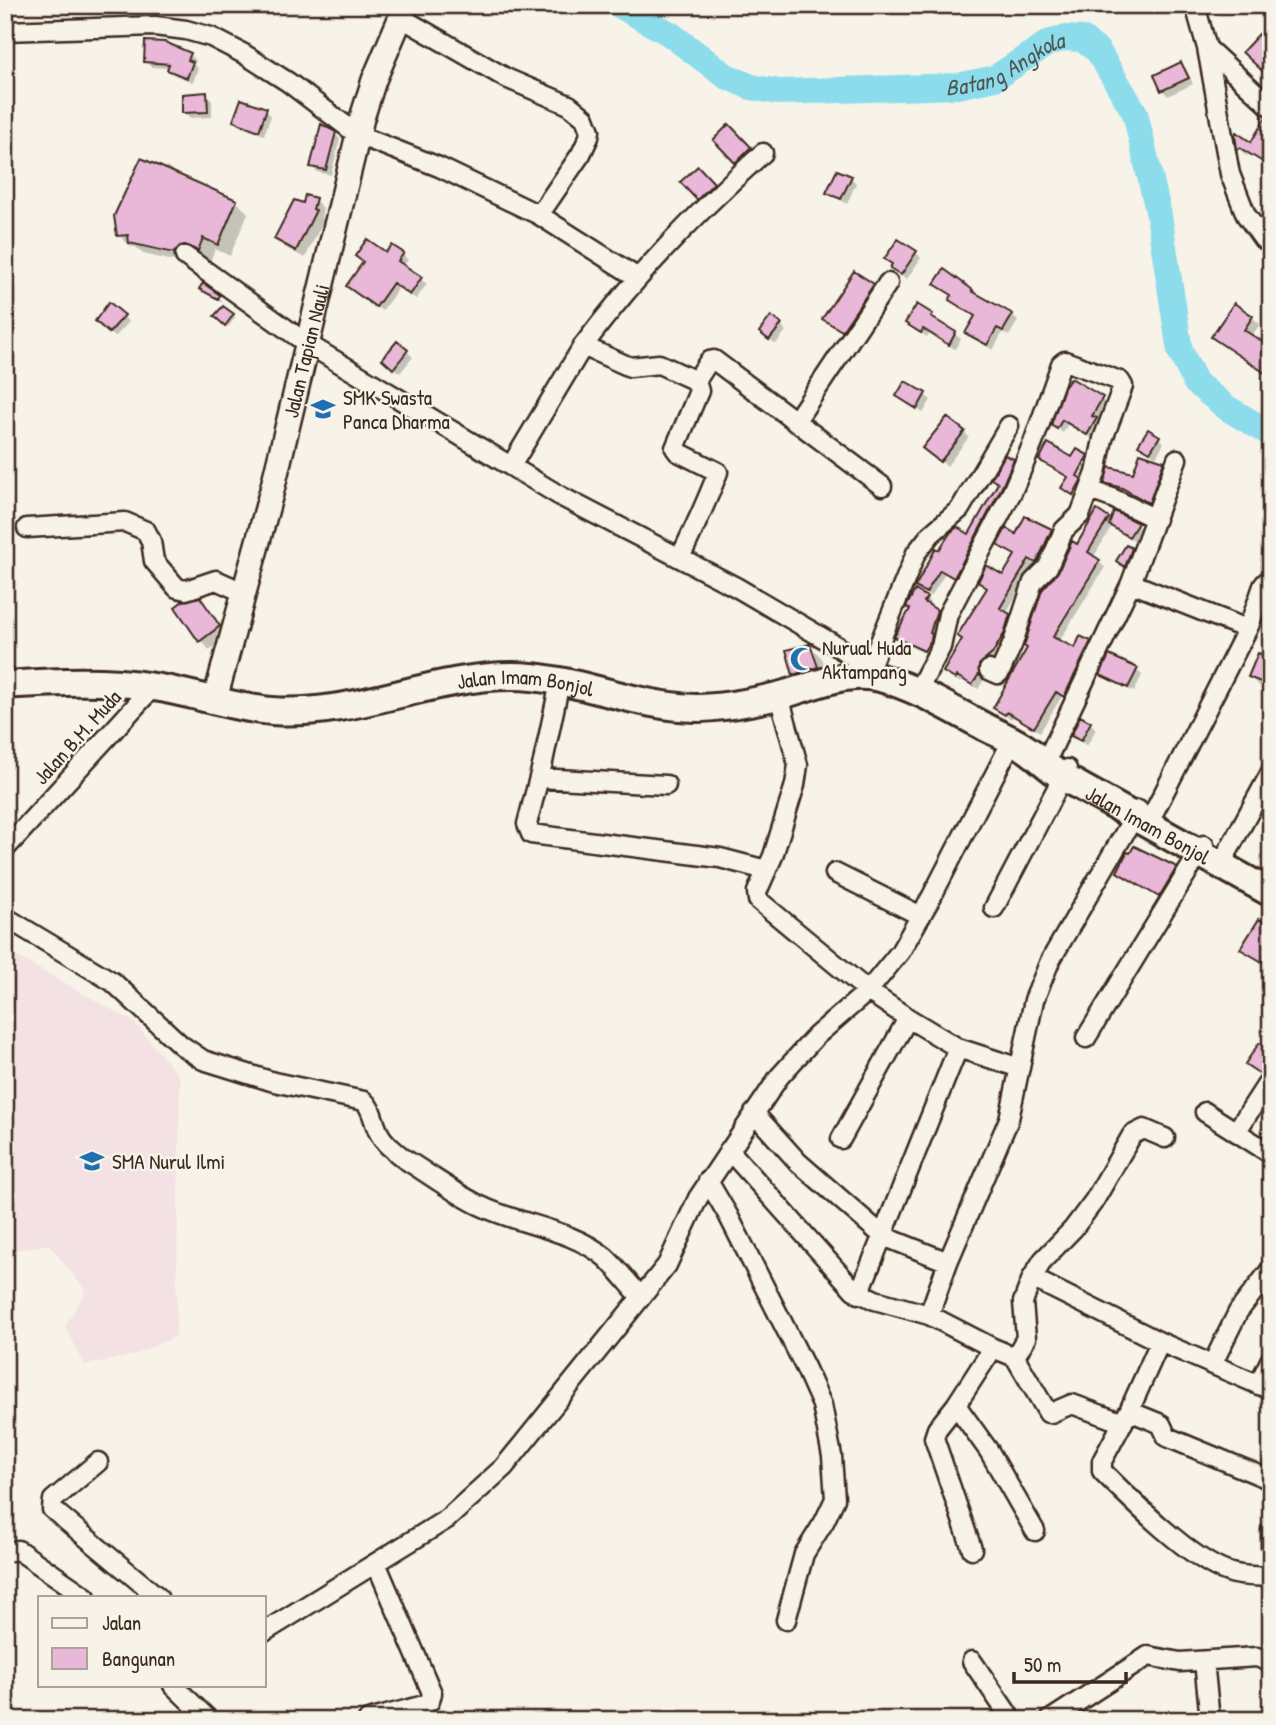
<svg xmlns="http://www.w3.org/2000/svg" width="1276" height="1725" viewBox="0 0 1276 1725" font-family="'Patrick Hand',sans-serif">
<rect width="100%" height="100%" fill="#f7f3e8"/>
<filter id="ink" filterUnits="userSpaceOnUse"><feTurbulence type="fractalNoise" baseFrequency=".0143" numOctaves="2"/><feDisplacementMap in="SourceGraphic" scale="14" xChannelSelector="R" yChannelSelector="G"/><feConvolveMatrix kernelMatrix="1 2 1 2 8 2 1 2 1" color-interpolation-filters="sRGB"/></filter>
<g filter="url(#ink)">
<path fill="#f3e1e3" d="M5 950 134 1022 180 1078 176 1336 134 1355 85 1365 65 1326 86 1291 49 1244 5 1252Z"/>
<path fill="#0003" d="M164 44 190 55 196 60 194 65 198 69 193 82 174 75 168 68 151 67 145 61Z
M1181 64 1186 69 1193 84 1168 96 1163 90 1156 76Z
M206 94 212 100V117L190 118 184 112Z
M266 110 271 116 264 135 241 127 235 121Z
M729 127 755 154 742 167 715 140Z
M1271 127V168L1249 155 1246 156 1239 148 1252 144Z
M335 134 340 139 331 175 317 172 312 166Z
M698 168 718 189 703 204 683 182Z
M851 178 856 183 847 204 829 192Z
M315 200 323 208 321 217 324 220 305 258 284 247 276 238 304 205Z
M236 201 248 213 230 256 215 249 210 262 199 256 187 264 143 254 136 247H131L119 235Z
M916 252 921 258 907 279 897 273 886 259Z
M387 255H403L408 260 403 266 427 284 416 299 399 287 382 311 354 291 365 262Z
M936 284 972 291 1012 315 1018 321 1009 336 1003 332 993 350 973 338 967 333 976 317 956 305 951 300 953 296Z
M872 285 878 291 848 336 824 319Z
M201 288 219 297 224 303 206 294Z
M109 304 129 322 115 337 102 327Z
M918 307 961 339 955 349 929 334 927 337 913 328Z
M233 315 235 318 228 327 217 316Z
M1252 317 1260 324 1251 337 1271 376 1221 344 1214 337Z
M781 325 786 331 776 344 766 337Z
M397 343 413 357 400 373 390 365Z
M1071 380 1108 404 1097 421 1101 425 1093 439 1068 424 1063 433 1053 425Z
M925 395 931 400 923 413 898 396Z
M964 432 969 437 947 466 930 454Z
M1159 438 1164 443 1156 457 1140 445Z
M1089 458 1093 462 1082 482 1086 486 1079 500 1063 488 1069 478 1041 459 1073 460 1071 483 1074 485Z
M1013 461 1018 466 960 581 945 573 931 597 922 591 917 586 940 553 970 536 999 485 993 479Z
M1163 463 1169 468 1154 507 1129 493 1112 488 1106 482 1134 476Z
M1108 519 1111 523 1136 524 1142 530 1135 541 1112 526 1093 558 1105 567 1059 642 1076 651 1090 642 1095 648 1070 701 1062 696 1040 732 1013 716 1011 719 995 708 1029 648 1078 546Z
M1051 530 1057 536 1042 567 1035 563 1006 614 1015 622 997 659 984 671V680L978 689 963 680 961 683 951 677 945 671 988 589 980 582 1004 577 1016 556 999 544 1017 536Z
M1131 550 1136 555 1131 571 1118 561Z
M926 598 931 604 929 608 942 618 930 656 902 642 896 637Z
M199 599 208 608 227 637 209 650 177 608Z
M810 646 822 658 829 679 806 686 794 674Z
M1271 653V690L1258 685 1250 677 1268 659Z
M1136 670 1142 675 1134 692 1108 680 1102 674Z
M1090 723 1096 729 1087 746 1073 736Z
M1134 848 1176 869 1181 874 1164 901 1119 871Z
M1271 990V1013L1261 1005Z
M1271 1052V1078L1269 1080 1247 1064Z"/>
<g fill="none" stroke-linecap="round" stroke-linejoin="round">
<path stroke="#8ddcec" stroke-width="26" id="s1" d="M619 5 670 34 726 76 751 87 779 92 958 86 995 78 1048 43 1065 38 1082 39 1098 51 1135 113 1159 215 1180 351 1196 383 1227 408 1271 434"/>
</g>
<path fill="#e9b8d8" stroke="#3b2a1e" stroke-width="2" d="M1259 34 1271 45V79L1242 52Z
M145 41 165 42 191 53 188 60 193 62 187 78 167 70 169 64 144 62Z
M1181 62 1189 78 1161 91 1154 75Z
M207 92 208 112 182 113V94Z
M241 99 267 108 259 131 233 121Z
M1266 117 1271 118V162L1265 159 1263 162 1240 148 1237 149 1235 135 1236 132 1251 142Z
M321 124 336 132 326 170 310 167Z
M729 124 751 147 735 163 713 140Z
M141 158 237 200 218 245 203 238 198 251 185 245 180 246 174 253 129 243 128 235 117 236 114 216Z
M698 166 714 183 697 200 680 182Z
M837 170 852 176 841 199 826 193Z
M305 195 316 198 313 209 316 210 296 251 274 239 294 200 303 203Z
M367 239 386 252 392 245 404 253 398 261 422 277 410 295 393 283 376 307 346 286 363 262 355 256Z
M898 239 917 251 901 275 890 268 892 264 884 259Z
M944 269 973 290 972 291 1013 314 1003 331 997 328 987 345 965 333 975 316 949 300 952 295 934 284Z
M854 271 874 284 842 331 822 319Z
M203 283 220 295 218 299 199 289Z
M109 302 125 315 109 333 95 321Z
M1234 303 1253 316 1244 330 1271 347V377L1211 337Z
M917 304 933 314 931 317 956 332 949 345 923 329 921 333 905 323Z
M223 306 234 314 225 326 214 316Z
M771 316 782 324 769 340 759 332Z
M397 341 408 350 393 369 382 359Z
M1071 378 1103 397 1092 416 1097 418 1087 435 1062 420 1057 429 1051 425 1064 388Z
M905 381 926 393 917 409 896 396Z
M947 417 965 431 940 462 922 448Z
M1148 429 1160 436 1150 452 1138 445Z
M1048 443 1072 457 1077 449 1088 455 1077 476 1082 479 1073 495 1061 488 1068 477 1039 460Z
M1140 453 1164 461 1149 503 1122 488 1104 483 1109 467 1133 473Z
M1005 455 1014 459 1002 487 954 578 940 570 926 593 915 587 936 548 939 550 950 533 957 527 969 534 998 483 991 479Z
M1097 510 1109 518 1088 552 1100 560 1053 637 1075 648 1080 636 1091 641 1064 697 1056 692 1034 728 1007 712 1005 715 993 708 1027 648 1024 646 1042 590 1058 572 1072 541 1077 544Z
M1114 511 1138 523 1129 537 1109 525Z
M1025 516 1052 529 1038 560 1036 563 1029 559 1000 608 1010 614 1004 634 992 654 979 665V674L972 685 957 676 955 679 943 672 962 639 957 636 987 588 978 582 986 565 1003 575 1015 555 997 545 1006 528 1016 534Z
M1126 545 1132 548 1125 567 1116 561Z
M915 590 927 597 924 602 937 610 930 633 932 634 931 640 924 651 894 637 910 609 906 607Z
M200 597 220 626 199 642 175 607 183 601Z
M810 644 818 667 793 675 786 650Z
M1258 653 1271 658V686L1248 677Z
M1109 655 1138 668 1128 688 1100 675Z
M1080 716 1091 722 1081 741 1071 736Z
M1134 846 1177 867 1159 897 1117 872 1127 852 1130 853Z
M1259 919 1271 927V967L1240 949Z
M1259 1043 1271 1050V1067L1265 1068 1260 1074 1245 1064Z"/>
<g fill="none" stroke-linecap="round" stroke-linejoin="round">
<g stroke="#3b2a1e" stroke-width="23">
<path id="minor" d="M1195 5 1207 48 1271 107
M400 17 506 78 569 105 585 118 590 131 589 137 581 154 539 215
M5 31 155 26 186 30 211 37 244 54 288 82 358 135 439 167 539 215 638 278
M1207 48 1230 174 1246 215 1263 239
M185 256 306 343 562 497 736 587 835 645 861 662 878 677
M583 346 630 367 659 364 696 381 709 361 714 360 882 486
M795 422 888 283
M511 466 583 346C636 275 697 212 763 153
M1090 490 1112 498 1156 519
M27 528 125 522 146 531 151 541 154 561 177 588 186 590 216 580 245 593
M680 558C694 529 707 501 718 472L678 452 675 448 699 391 696 381
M1131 583 1177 459
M869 669 916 553 931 534 960 509 1009 426
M560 682 543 762 527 824 531 834 720 858 766 870
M917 692 941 647 948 614 1012 492 1033 443 1061 364 1065 361 1120 381 1123 386 1103 439 1096 473 1080 515 1064 530 1048 567 1033 582 1013 643 1000 672 998 674 989 670
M779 696 798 765 795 785 773 856 757 892 758 900 868 991 908 1018 958 1048 1020 1068
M1049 755 1131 583 1247 629
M539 778 666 785
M1153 814 1249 626 1263 586 1266 582 1271 581
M5 849 153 687
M1227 853 1271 772
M835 873 921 916
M994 908 1067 769
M5 917 113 982 181 1045 203 1060 274 1082 364 1101C373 1109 373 1122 379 1133 384 1144 394 1150 403 1158 429 1174 454 1193 481 1206 520 1225 571 1229 605 1257 618 1269 629 1284 641 1297
M1086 1038 1204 845
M1205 1112 1271 1154
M754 1113 798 1162 883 1236 948 1262
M1236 1132 1271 1078
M1165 1138 1144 1129 1132 1135 1094 1201 1073 1229 1043 1260 1032 1278 1160 1342 1271 1390
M841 1139 908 1018
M729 1150 854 1290 875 1300 929 1315 993 1348 956 1405 989 1451 1035 1531
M708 1181 728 1215 805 1367 822 1405 832 1456 835 1499 824 1522 804 1554 786 1620
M859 1294 958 1048
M929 1315 948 1262 1009 1119 1034 1000 1050 961 1138 810
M1160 1342 1129 1411 1102 1461V1471C1130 1499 1192 1561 1228 1572 1241 1577 1257 1576 1271 1577
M993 1348 1015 1357 1048 1413H1051L1072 1404 1123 1423
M1015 1357 1026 1338 1023 1302 1032 1278
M1212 1365 1238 1312 1271 1269
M1258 1385 1271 1359
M956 1405 937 1429 934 1438 972 1549
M1129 1411 1161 1424 1167 1437 1271 1480
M98 1462 53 1500 52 1509 158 1597
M1271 1530V1546
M5 1552 18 1550 86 1597
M264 1632 447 1519 504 1467 667 1265 698 1198 779 1077 816 1036 868 991 900 952 932 896 1012 741
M972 1661 1012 1720
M1204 1661 1210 1720
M173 1685 209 1720
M368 1720 424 1705 430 1701 432 1693 376 1563
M1050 1720 1148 1656 1180 1662 1257 1657 1271 1663"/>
</g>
<g stroke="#3b2a1e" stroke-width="28">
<g id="major">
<path id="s2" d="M215 699 272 490 362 118 374 80 406 5"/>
</g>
</g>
<g stroke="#3b2a1e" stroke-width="32">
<g id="highway">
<path id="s3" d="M5 685C55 682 104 679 154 687 194 693 232 708 272 711 354 717 431 676 512 676 574 676 634 707 696 708 723 708 752 702 778 696 810 688 846 669 880 678 917 688 951 709 985 727 999 734 1016 741 1028 750 1041 759 1049 769 1063 777L1271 893"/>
</g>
</g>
<use href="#minor" stroke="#f7f3e8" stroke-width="18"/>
<use href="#major" stroke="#f7f3e8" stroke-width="23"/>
<use href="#highway" stroke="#f7f3e8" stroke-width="26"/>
</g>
</g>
<defs>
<g id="university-bare" transform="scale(1.89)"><path d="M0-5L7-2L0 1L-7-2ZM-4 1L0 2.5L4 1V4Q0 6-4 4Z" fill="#1f6fb2" stroke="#f7f3e8" stroke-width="2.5" paint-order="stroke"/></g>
<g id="mosque-bare" transform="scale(1.89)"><path d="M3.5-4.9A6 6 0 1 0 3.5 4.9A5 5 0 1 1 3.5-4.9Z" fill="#1f6fb2" stroke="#f7f3e8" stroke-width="2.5" paint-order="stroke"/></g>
<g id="school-bare" transform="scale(1.89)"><path d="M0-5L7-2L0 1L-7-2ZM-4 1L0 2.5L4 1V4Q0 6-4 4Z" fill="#1f6fb2" stroke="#f7f3e8" stroke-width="2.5" paint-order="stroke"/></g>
</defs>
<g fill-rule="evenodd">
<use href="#university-bare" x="323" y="409"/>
<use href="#mosque-bare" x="802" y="659"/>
<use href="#school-bare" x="92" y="1161"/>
</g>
<g text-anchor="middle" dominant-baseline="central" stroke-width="5" stroke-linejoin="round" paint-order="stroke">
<g font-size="21" fill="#3b2a1e" stroke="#f7f3e8">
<text stroke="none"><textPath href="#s2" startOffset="360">Jalan Tapian Nauli</textPath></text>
<text stroke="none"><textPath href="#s3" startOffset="527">Jalan Imam Bonjol</textPath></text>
<text transform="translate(77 737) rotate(-48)">Jalan B.M. Muda</text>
<text stroke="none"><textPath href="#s3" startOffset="1195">Jalan Imam Bonjol</textPath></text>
</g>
<g font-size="21" fill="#3b2a1e" stroke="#f7f3e8" text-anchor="start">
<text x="343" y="397">SMK Swasta<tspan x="343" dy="24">Panca Dharma</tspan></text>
<text x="822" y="647">Nurual Huda<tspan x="822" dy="24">Aktampang</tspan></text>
<text x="112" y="1161">SMA Nurul Ilmi</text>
</g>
<g font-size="23" font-style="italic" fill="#505652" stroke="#f7f3e8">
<text stroke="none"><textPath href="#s1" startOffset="416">Batang Angkola</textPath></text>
</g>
</g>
<rect width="1276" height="1725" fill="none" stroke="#f7f3e8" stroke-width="28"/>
<rect x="14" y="14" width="1248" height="1697" fill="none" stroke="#3b2a1e" stroke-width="2.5" filter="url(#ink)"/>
<rect x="38" y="1596" width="228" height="91" fill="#f7f3e8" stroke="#aca397" stroke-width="2"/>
<rect x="52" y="1618" width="35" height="10" fill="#f7f3e8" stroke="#aca397" stroke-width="2"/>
<text x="102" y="1630" font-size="21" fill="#3b2a1e">Jalan</text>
<rect x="52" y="1648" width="35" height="21" fill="#e9b8d8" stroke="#aca397" stroke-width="2"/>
<text x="102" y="1666" font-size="21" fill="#3b2a1e">Bangunan</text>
<path d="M1014 1672v10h112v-10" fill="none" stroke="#3b2a1e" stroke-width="3.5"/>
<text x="1024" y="1672" font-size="21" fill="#3b2a1e" stroke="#f7f3e8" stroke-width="5" paint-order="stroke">50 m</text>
</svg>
